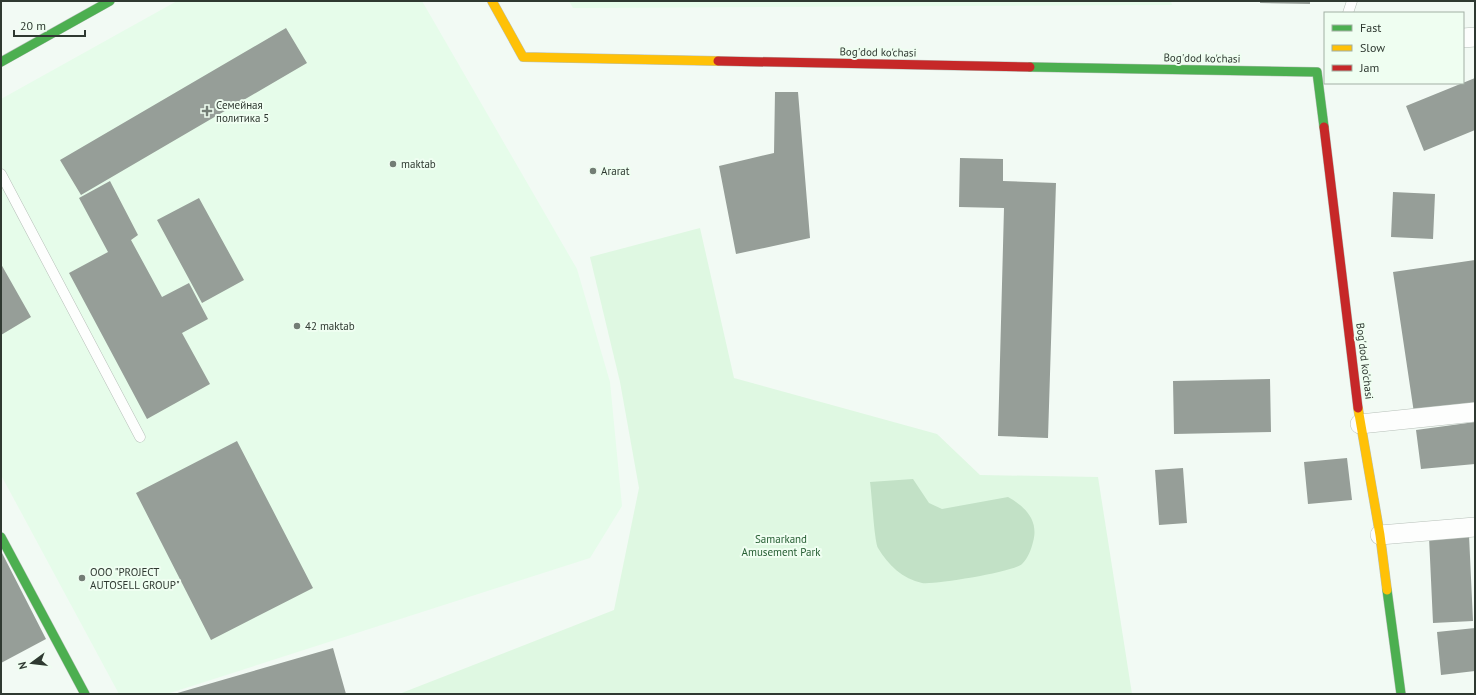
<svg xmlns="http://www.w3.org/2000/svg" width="1476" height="695" viewBox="0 0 1476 695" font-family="'PT Sans',sans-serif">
<rect width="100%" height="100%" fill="#f2faf4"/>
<path fill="#e6fcea" d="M177 1H422L577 269 610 382 622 506 590 558 167 694H119L1 475V99Z
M569 1H1171L1172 5 573 8Z"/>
<path fill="#dff8e2" d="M700 228 734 378 937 434 980 475 1098 477 1132 694H399L614 610 639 488 620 382 590 257Z"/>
<path fill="#c2e1c6" d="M913 479 929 503 942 509 1008 497C1026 507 1039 521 1033 542 1031 550 1028 558 1022 564 1014 572 934 585 922 583 903 579 888 565 878 548 874 540 872 495 870 482Z"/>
<path fill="#969e98" d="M1260 1H1310V4L1260 3Z
M286 28 307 63 81 195 60 160Z
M1475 78V130L1424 151 1406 106Z
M775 92H798L810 238 736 254 719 166 774 153Z
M960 158 1003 159V181L1056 183 1048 438 998 436 1004 208 959 207Z
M110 181 138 235 131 240 162 297 189 283 208 319 182 333 210 384 147 419 69 273 108 252 79 198Z
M1393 192 1435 194 1433 239 1391 237Z
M199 198 244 280 202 303 157 220Z
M1475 260V404L1414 413 1393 272Z
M1 264 31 317 1 335Z
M1270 379 1271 432 1174 434 1173 381Z
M1475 422V464L1421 469 1416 430Z
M237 441 313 588 211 640 136 493Z
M1347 458 1352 500 1308 504 1304 462Z
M1183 468 1187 523 1159 525 1155 470Z
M1469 535 1473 621 1433 623 1429 537Z
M1 551 46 639 1 663Z
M1475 628V671L1441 675 1437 632Z
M333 648 346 694H174Z"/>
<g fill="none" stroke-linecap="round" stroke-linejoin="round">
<g stroke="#b7c0b9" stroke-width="11">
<path id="lane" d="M1348 13 1352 1
M1 174 140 437"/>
</g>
<g stroke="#b7c0b9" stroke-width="20">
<path id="street" d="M1463 38 1475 37
M1360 424 1475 412
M1380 535 1475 527"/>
</g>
<g stroke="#b7c0b9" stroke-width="10">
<path id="fast" d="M1 62 110 1
M1030 67 1317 72 1324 127
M1 537 85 694
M1387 590 1401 694"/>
</g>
<g stroke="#b7c0b9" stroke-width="10">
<path id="slow" d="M492 1 523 57 718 61
M1358 408 1380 535 1387 590"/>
</g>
<g stroke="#b7c0b9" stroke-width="10">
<path id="jam" d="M718 61 1030 67
M1324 127 1358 408"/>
</g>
<use href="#lane" stroke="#fdfefd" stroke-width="10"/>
<use href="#street" stroke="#fdfefd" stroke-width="19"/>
<use href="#fast" stroke="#4caf50" stroke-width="9"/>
<use href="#slow" stroke="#ffc107" stroke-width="9"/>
<use href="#jam" stroke="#c62828" stroke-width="9"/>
</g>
<g fill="#737d75" stroke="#effef1" stroke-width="1.5">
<path d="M205 105h4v4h4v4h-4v4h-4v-4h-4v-4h4z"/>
<circle cx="393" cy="164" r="4"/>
<circle cx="593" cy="171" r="4"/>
<circle cx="297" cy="326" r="4"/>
<circle cx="82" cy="578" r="4"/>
</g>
<g text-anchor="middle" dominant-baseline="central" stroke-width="4" stroke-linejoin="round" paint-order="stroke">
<g font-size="11" fill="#2f3931" stroke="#effef1">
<text transform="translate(878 52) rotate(1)">Bog'dod ko'chasi</text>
<text transform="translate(1202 58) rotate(1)">Bog'dod ko'chasi</text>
<text transform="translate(1365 361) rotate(83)">Bog'dod ko'chasi</text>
</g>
<g font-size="11" fill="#2f3931" stroke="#effef1" text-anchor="start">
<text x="216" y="105">Семейная<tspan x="216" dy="13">политика 5</tspan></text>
<text x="401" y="164">maktab</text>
<text x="601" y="171">Ararat</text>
<text x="305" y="326">42 maktab</text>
<text x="90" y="572">OOO "PROJECT<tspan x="90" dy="13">AUTOSELL GROUP"</tspan></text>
</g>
<g font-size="11" fill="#265e33" stroke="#effef1">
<text x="781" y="539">Samarkand<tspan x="781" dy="13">Amusement Park</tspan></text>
</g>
</g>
<rect width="1476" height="695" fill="none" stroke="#2f3931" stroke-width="4"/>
<rect x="1324" y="12" width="140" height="72" fill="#effef1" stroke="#a2afa4"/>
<rect x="1332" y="25" width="20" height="6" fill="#4caf50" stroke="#a2afa4"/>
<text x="1360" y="32" font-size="12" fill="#2f3931">Fast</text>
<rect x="1332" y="45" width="20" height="6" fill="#ffc107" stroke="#a2afa4"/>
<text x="1360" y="52" font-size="12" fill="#2f3931">Slow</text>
<rect x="1332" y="65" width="20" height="6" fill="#c62828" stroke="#a2afa4"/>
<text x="1360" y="72" font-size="12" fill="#2f3931">Jam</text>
<g transform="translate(32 663) rotate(255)" stroke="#effef1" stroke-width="3" paint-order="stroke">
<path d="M0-3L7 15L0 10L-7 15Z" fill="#2f3931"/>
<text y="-6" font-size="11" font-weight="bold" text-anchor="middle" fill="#2f3931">N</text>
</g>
<path d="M14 30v6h71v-6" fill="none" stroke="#2f3931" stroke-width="2"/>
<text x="20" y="30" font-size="12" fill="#2f3931" stroke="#effef1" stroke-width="3" paint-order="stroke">20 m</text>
</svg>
